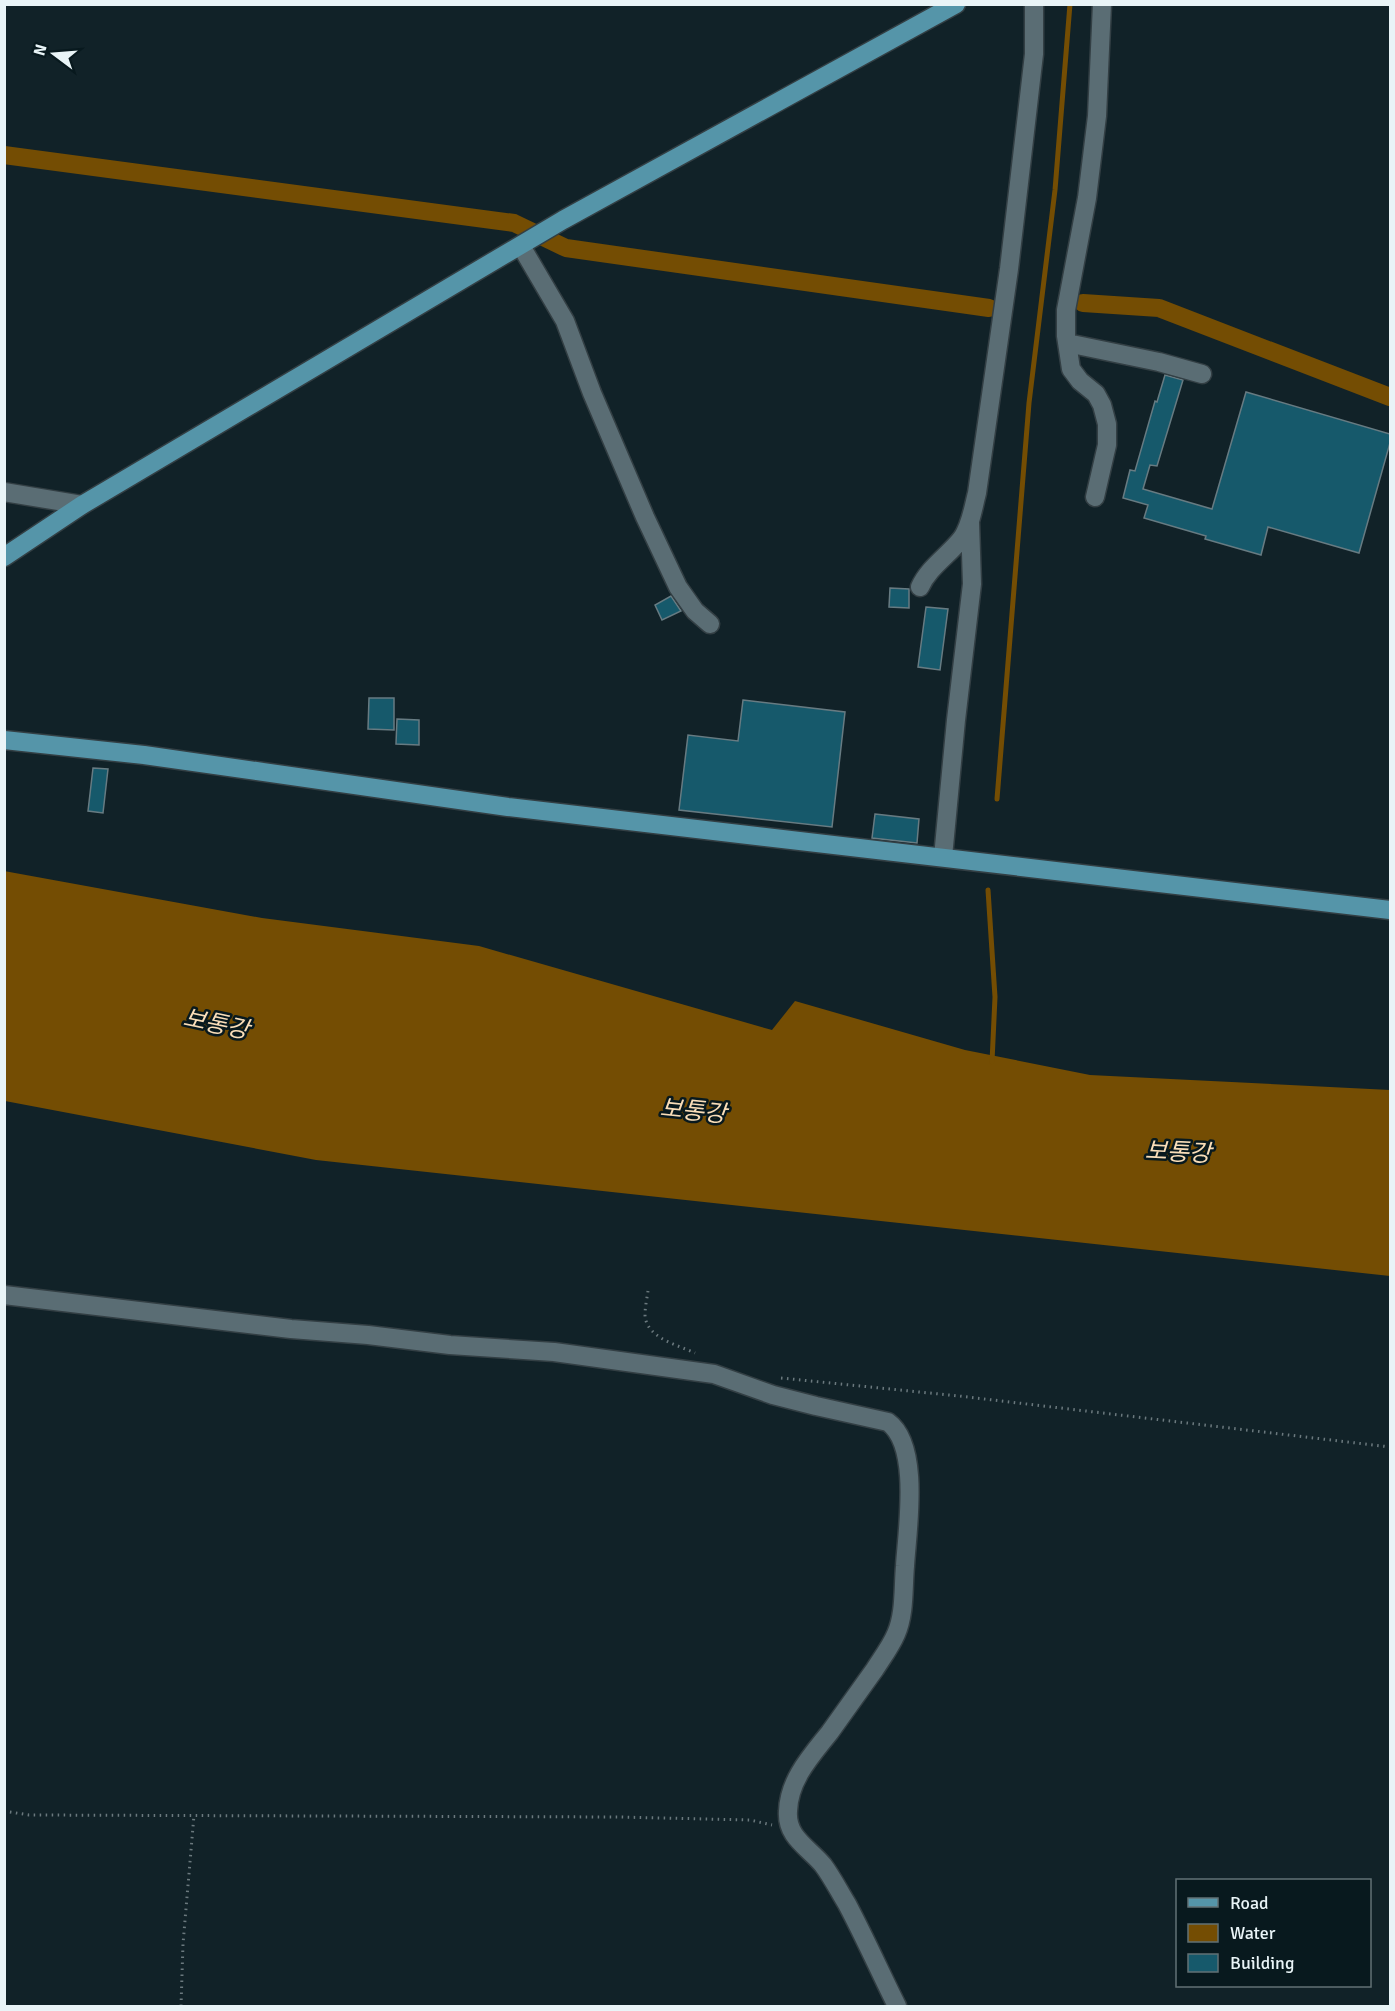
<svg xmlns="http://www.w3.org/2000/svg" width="1395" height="2011" viewBox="0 0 1395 2011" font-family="Signika,'Noto Sans KR',sans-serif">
<rect width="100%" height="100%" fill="#112228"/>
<path fill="#744d03" d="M4 871 262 918 479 946 772 1030 795 1001 965 1050 1090 1075 1390 1090V1276L316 1160 5 1101Z"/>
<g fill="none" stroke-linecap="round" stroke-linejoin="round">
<path stroke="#744d03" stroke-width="5" d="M997 799 1029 403 1055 190 1070 4
M988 890 995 997 992 1062"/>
<path stroke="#744d03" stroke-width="18" d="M4 155 514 223 566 248 989 308
M1083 303 1159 308 1390 397"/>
</g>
<path fill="#16596b" stroke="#677b82" stroke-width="1.5" d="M1165 375 1183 380 1157 466 1150 465 1143 489 1212 509 1246 392 1390 434V443L1359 553 1268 527 1261 555 1205 539 1206 536 1144 518 1148 505 1123 498 1130 470 1135 471 1155 401 1157 402Z
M890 588 909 589V608L889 607Z
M671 596 681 611 662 620 655 605Z
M926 607 948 609 940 670 918 667Z
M369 698H394V730L368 729Z
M743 700 845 712 832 827 679 810 688 735 738 741Z
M397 719 419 720V745L396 744Z
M93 768 108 769 103 813 88 811Z
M875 814 919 819 917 843 872 838Z"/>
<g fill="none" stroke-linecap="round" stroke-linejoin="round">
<g stroke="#333f44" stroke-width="21">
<path id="minor" d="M521 246 565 321 592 393 645 517 678 587 695 611 710 624
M1067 343 1159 362 1202 374
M4 492 82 505
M1095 497 1107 445V424L1102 405 1096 394 1080 381 1071 369 1066 336V310L1087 198 1097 116 1102 4
M920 587C929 567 949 555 962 538 971 525 973 508 977 493L1009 269 1034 54V4
M943 857 956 720 972 584 970 522
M4 1295 291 1329 368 1335 450 1345 554 1352 714 1374 773 1395 816 1406 888 1422C921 1446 907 1531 905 1566 903 1588 905 1614 896 1634 891 1646 882 1658 875 1669 860 1690 845 1711 830 1732 812 1755 789 1779 788 1811 786 1837 808 1847 823 1865 832 1877 839 1891 847 1904 865 1938 880 1972 897 2006"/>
</g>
<g stroke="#333f44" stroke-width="21">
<path id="major" d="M4 557 82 505 563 220 956 4
M4 740 144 755 508 807 1390 910"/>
</g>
<path stroke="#6b797e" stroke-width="3" stroke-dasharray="1.5 4.5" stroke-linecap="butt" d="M648 1291C647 1298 645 1307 645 1315 646 1338 678 1345 695 1353
M781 1378 959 1396 1390 1447
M4 1811 29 1815 618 1817 750 1820 772 1825
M181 2006 183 1944 194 1815"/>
<use href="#minor" stroke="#5a6d74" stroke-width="18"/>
<use href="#major" stroke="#5595a9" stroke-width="18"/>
</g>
<g text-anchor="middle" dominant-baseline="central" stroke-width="5" stroke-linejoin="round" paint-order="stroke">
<g font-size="24" font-style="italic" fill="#fadeb8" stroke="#08191e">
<text transform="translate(216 1024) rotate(12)">보통강</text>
<text transform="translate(693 1111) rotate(6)">보통강</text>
<text transform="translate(1178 1152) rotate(3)">보통강</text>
</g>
</g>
<rect width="1395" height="2011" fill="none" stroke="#e9f4f7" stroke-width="12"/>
<rect x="1176" y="1879" width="195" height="108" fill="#08191e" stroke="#627175" stroke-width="1.5"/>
<rect x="1188" y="1898" width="30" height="9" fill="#5595a9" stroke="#627175" stroke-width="1.5"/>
<text x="1230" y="1909" font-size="18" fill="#e9f4f7">Road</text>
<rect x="1188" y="1924" width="30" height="18" fill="#744d03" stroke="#627175" stroke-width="1.5"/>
<text x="1230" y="1939" font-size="18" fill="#e9f4f7">Water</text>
<rect x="1188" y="1954" width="30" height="18" fill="#16596b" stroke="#627175" stroke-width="1.5"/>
<text x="1230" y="1969" font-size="18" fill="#e9f4f7">Building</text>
<g transform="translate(54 54) rotate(286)" stroke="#08191e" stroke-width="4.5" paint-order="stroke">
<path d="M0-4.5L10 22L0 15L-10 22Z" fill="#e9f4f7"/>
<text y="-9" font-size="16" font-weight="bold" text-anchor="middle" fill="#e9f4f7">N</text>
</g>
</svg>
